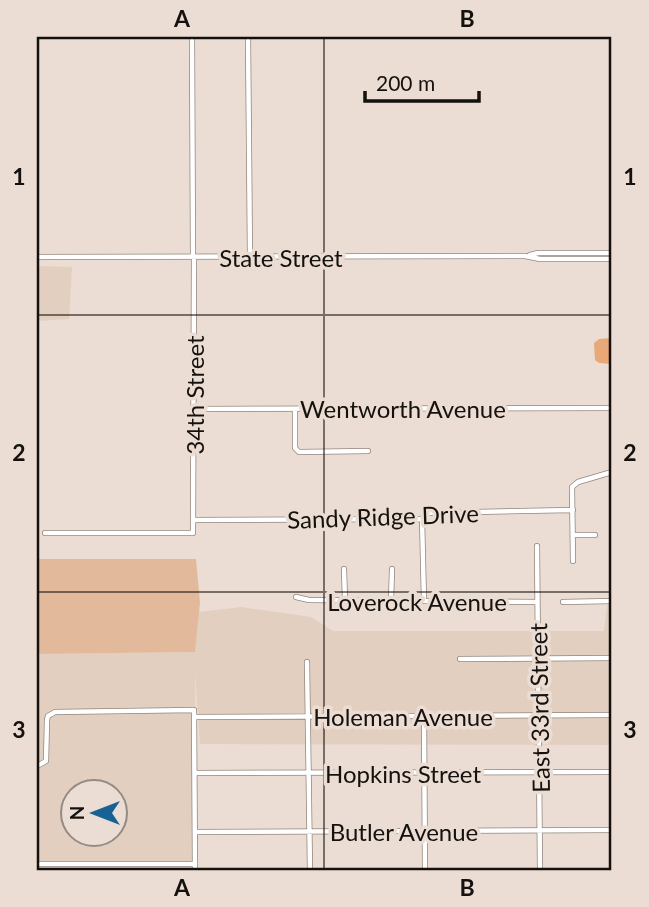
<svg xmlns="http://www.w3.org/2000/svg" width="649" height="907" viewBox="0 0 649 907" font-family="Lato,sans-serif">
<rect width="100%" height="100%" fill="#ebddd3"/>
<path fill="#e3cfc0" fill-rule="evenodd" d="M37 266 72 267 69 319 37 321Z
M607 605H612V745L200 744 195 673 196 870H37V654L195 652 199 612 241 607 311 617 333 631H604ZM74 792H116V834H74Z"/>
<path fill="#e2ba9b" d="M37 559H196L200 603 195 652 37 654Z"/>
<path fill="#e8a877" d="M612 338V364L599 363 595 360 594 343 599 339Z"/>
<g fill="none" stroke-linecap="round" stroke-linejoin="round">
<g stroke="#92857c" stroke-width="6">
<path id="minor" d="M192 37 193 257
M248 37 250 257
M530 255 538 253H612
M37 257 525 256 540 259H612
M194 409 612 408
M295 409V448L299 452 368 451
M422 519 424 601
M193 520 422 519 426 513 573 510
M45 533H193L194 257
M573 535H595
M537 546 540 870
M573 561 572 487 578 482 612 472
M344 569 345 600
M296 597 309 600 537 602
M391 600 392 569
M563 602 612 601
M460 659 612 658
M307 662 310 870
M424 716 425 870
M194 717 612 715
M37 766 46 761 47 720 48 716 55 712 194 710 195 870
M195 773 612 772
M195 832 612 830
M37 864H195"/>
</g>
<use href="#minor" stroke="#fff" stroke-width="4.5"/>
</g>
<path fill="none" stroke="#15110e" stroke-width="2" stroke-opacity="0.55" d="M324 37V870M37 315H612M37 592H612"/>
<g text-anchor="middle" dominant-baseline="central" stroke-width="7" stroke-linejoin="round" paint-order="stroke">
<g font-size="24" fill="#15110e" stroke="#ebddd3">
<text x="281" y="257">State Street</text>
<text transform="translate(194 395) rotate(-90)">34th Street</text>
<text x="403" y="408">Wentworth Avenue</text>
<text transform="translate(383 516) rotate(-2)">Sandy Ridge Drive</text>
<text x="417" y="601">Loverock Avenue</text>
<text transform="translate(539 708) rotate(-91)">East 33rd Street</text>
<text x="403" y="716">Holeman Avenue</text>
<text x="403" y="773">Hopkins Street</text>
<text x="404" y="831">Butler Avenue</text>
</g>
</g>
<rect width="649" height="907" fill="none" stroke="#ebddd3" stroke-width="77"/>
<g transform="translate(94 813) rotate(270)"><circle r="33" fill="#ebddd3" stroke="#958b84" stroke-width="2"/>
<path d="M0-5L12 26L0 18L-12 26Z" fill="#176195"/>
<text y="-10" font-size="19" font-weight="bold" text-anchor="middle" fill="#15110e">N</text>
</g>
<path d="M365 91v10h114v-10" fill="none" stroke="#15110e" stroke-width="3.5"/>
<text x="376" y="91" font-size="21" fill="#15110e" stroke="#ebddd3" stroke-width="5" paint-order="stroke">200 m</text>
<rect x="38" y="38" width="572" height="831" fill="none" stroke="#15110e" stroke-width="2.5"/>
<g font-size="23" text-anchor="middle" font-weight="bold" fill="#15110e">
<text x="182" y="27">A</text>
<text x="467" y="27">B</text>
<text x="19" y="185">1</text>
<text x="630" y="185">1</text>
<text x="19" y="461">2</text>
<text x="630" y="461">2</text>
<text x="19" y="738">3</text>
<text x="630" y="738">3</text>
<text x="182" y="896">A</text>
<text x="467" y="896">B</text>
</g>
</svg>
